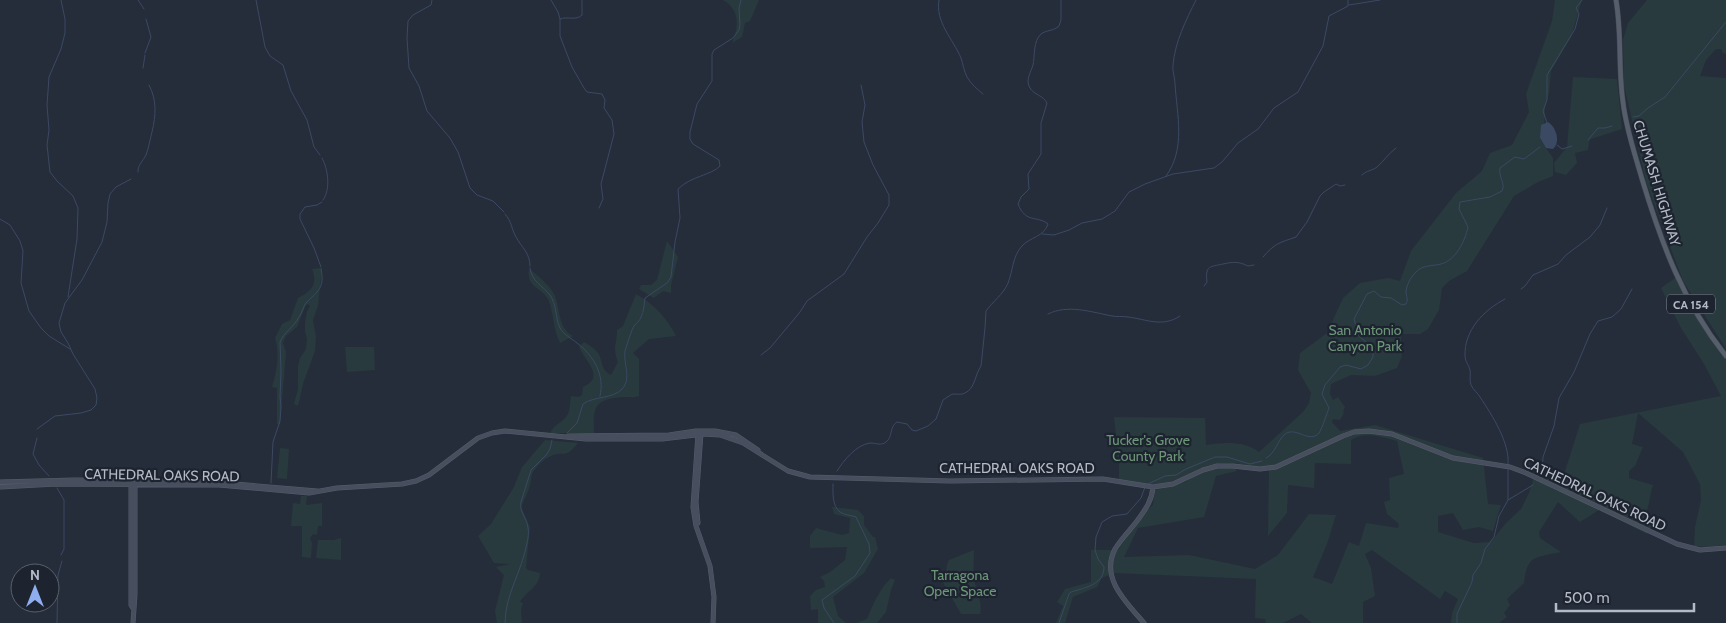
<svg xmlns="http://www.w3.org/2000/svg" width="1726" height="623" viewBox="0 0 1726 623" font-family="Cabin,sans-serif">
<rect width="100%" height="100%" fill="#252d3b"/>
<path fill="#283a3d" d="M723 0H759L750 21 745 23 742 37 732 43C739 26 740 10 723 0Z
M1555 0H1582L1571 37 1551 71 1549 93 1545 106 1544 134 1540 139 1553 158V176L1538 182 1514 196 1467 271 1449 281 1442 288 1439 310 1428 329 1420 334H1403L1401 338 1402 356 1397 368 1375 376 1351 375 1331 384 1330 394 1333 400 1338 397 1345 407 1343 412 1344 413 1340 420 1333 419 1332 422 1340 431 1375 425 1483 458 1488 504 1501 505 1493 531 1479 527 1463 530 1453 513 1438 516V532L1474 543 1491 542 1505 524 1521 509 1529 493 1535 474 1561 484 1580 424 1721 396 1704 364 1681 328 1661 288 1678 276 1710 331 1726 351V545L1708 547 1694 546 1695 527 1701 500 1700 484 1683 452 1638 413 1632 444 1643 447 1635 466 1629 471V478L1653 485C1649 496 1650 507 1644 517V519L1653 524 1647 534 1599 510 1580 522 1558 502 1539 532 1540 538 1561 552C1536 558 1527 554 1524 583L1507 599 1510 605 1504 613 1507 617 1499 623H1451L1452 613 1458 599 1445 591 1440 599 1372 550 1365 554 1371 568 1375 596 1363 602V623H1312L1301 614 1283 623H1266L1265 619 1255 618 1256 579 1114 573 1102 578 1097 587 1073 597 1065 623H1056L1063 606 1057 602 1065 589 1091 582V550H1118L1140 516 1153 505 1155 490 1185 482 1204 469 1233 466 1237 471 1216 476 1204 517 1138 528 1124 557 1189 555 1255 569 1278 555 1309 514 1336 515 1327 544 1313 577 1332 584 1349 542 1359 546 1366 523 1398 528 1399 524 1387 514 1384 502 1390 500 1389 478 1404 474 1397 441C1381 437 1366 431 1351 440V464L1315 463 1314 488 1288 485 1287 513 1268 536 1269 469C1251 466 1232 461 1215 464 1200 466 1189 475 1176 480 1157 488 1138 483 1119 480V462L1114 417 1205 418 1206 445C1223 442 1246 441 1259 452L1304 411 1309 403 1311 393 1298 370 1300 353 1327 333 1343 298 1360 283 1388 278 1400 281 1411 251 1456 193 1482 171 1490 153 1512 145 1529 112 1526 94 1552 21Z
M1647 0H1726V54L1723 53 1721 49H1716L1706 60 1700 76 1726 78V349L1683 281 1646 182 1624 85 1623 40 1628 23Z
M1573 77 1617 79 1622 129 1591 139 1589 142 1588 150 1575 153 1577 163 1566 175 1555 172 1554 163 1567 147Z
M667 241 678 257 671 285V293L663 291 654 298 639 289 641 285H651L657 280Z
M322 268 318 306 313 320 316 337 315 351 303 384 298 406 294 404 298 389V366L300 358 306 349 307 339 305 331V322L307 311 310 306 308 304 306 305 297 327 286 336 283 343 286 352 280 424H277V388L272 387C277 370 280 355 275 338L282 324 290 320 298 298C312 291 318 284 312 269Z
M529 269C537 274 550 286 554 294 561 308 557 328 573 336L560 343C553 329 554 315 549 301 542 286 526 289 529 269Z
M636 294C654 304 667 318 676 336L649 339 633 353 639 359V396C634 398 629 397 623 397 594 399 593 407 594 433H550C554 424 564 422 568 414 570 409 570 402 571 396L579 397 582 395 583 387C606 377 585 361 579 347L584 342C589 345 594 348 598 353 604 363 599 368 611 375L618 362C612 347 617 345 617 330L623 326Z
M374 347 375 370 347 372 345 347Z
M545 440 578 443C564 461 563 449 549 457 543 460 535 468 532 474 531 477 531 482 530 485 528 493 524 500 521 507L530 527 526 568 528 570 540 573C539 588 527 590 520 602L523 603 521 610 522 623H497L495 611 504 575 496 567 510 564 494 563 478 536 491 524 514 487 522 467Z
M280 448 289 449 287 479 277 478Z
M301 496H307L306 505 322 503V526H318L317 535 313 534 310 538 312 543 311 558 302 557V526H291L293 503 300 504Z
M832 507 858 510 864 516V525L873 537H875L878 549 864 573 833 597 838 616 846 623H818V609L811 610 810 596 816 590 825 587 824 581 820 577 830 572 845 560 847 547 810 548V536L816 528 842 535 849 533 850 518 834 514Z
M341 538V560L316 558 318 540H334Z
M974 550C974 560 973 570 974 579 976 591 983 601 980 614H961L941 579C949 571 945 566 949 560Z
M891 578 895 580 891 590 886 612 877 623H856L867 619C873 604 879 590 891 578Z"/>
<path fill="#3b4963" d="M1548 122C1556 127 1561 142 1553 149L1546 148 1540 138 1541 125Z"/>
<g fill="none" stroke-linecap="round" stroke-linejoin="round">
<path stroke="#3b4963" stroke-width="1" d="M61 0 65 19V33L61 49 49 77 47 105 49 130 47 145 50 172 57 181 73 196 78 208 77 239 68 297
M138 0 144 9
M256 0 265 47 270 56 283 65 291 91 307 120 314 147 320 155
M432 0 431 5 413 15 408 21 407 38 409 68 419 86 427 111 450 138 458 152 470 188 477 195 493 201 504 212
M551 0 558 12 560 19
M582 0V15C576 21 567 16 560 19V36L572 67 584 88 587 92 602 94 605 100 604 108 612 120 614 134 601 184 603 199 599 208
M939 0C935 22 953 39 961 58 963 64 964 71 967 77 971 84 977 89 983 94
M1349 5 1380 0
M145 53 151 37 146 19
M143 68 145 55
M1633 117 1639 116 1648 108 1665 97 1726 22
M1547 123 1543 111 1547 100V75L1575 29 1579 14 1576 8 1582 0
M1588 140 1598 128H1605L1612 126
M1557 145 1562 149 1572 146
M322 158C328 169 331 189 323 200
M138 172C137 166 143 161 146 155 149 147 150 139 152 132 156 115 157 100 149 85
M1362 175C1367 170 1372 171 1377 167 1383 162 1388 154 1396 148
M1166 176C1186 149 1177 115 1175 84 1175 77 1172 71 1173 65 1175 42 1186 20 1196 0
M505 214C512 222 511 228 516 237 522 248 530 253 530 266
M0 219 10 225 20 241 23 251 21 283 29 311 41 328 49 336 70 349
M1042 234 1054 235 1069 230 1082 223 1102 219 1115 211 1129 192 1145 184 1173 174 1214 168 1222 162 1238 143 1258 129 1274 108 1298 92 1323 46 1329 16 1348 6V0
M1263 257C1275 243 1279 243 1296 237L1307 222 1320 196 1324 192 1336 184 1340 186 1345 185
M321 267 314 248 300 219V214L305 207 317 205 322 202
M530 268C532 282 542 285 550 295 557 305 555 317 560 328 564 335 571 338 577 343 594 356 605 375 600 396
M1204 286 1207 282C1205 265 1210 267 1223 264 1233 262 1238 261 1248 266L1254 265
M1521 289 1525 286 1533 275 1558 264 1566 255 1590 237 1600 225 1607 208
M1505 299C1484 310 1464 330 1465 356 1465 362 1469 365 1470 370 1471 375 1469 380 1471 385 1473 390 1478 393 1480 397 1492 415 1510 443 1508 464
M1048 314C1068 304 1091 312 1112 316 1117 317 1122 316 1128 317 1146 319 1162 328 1180 316
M761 355 770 348 800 312 807 301 844 274 867 237 878 223 889 205V195L873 165 864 142 862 122 865 105 861 85
M37 429 55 416 81 413 91 410 96 405 97 398 95 389 73 354 68 343 61 332 59 323 65 303 82 280 102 242 107 222 108 203 110 194 116 187 131 179
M567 433 577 423 583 404C594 396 613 399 622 389 632 379 623 363 625 351 626 348 632 328 634 326 636 323 640 321 641 317 644 311 644 305 645 298L667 283 671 277 675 242 680 218 678 189C691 176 712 175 720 166L719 160 693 144 690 139V132L697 104 712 81V54L714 50 733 38 739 30 740 25 739 8 741 0
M37 438 33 454 39 465 49 476
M1266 458C1276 453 1277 441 1285 434 1296 426 1309 444 1319 433 1322 429 1327 413 1329 408L1322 394 1325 385 1340 367 1346 365 1361 369 1368 365 1373 357V348L1359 336 1354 319 1367 294 1374 291 1381 297 1391 298 1402 305 1406 304C1408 300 1407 298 1406 293 1406 285 1411 277 1416 272 1422 265 1433 266 1441 264 1456 260 1465 241 1468 227L1459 209 1460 202 1490 197 1502 191C1506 183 1498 177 1500 168L1515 157 1524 159 1540 147
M1508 468V500
M837 471C844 460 856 445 870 443 876 443 881 446 886 442 893 437 889 427 897 422L907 424 912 430 916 431 928 426 936 419 943 400C946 398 950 395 953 394 957 394 962 395 965 393 975 389 975 374 981 366L985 328 986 311C993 301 1003 295 1008 283 1013 271 1012 257 1022 246 1030 237 1044 237 1048 224 1037 215 1026 224 1018 204L1021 197 1029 189 1028 174 1041 154V123L1047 103C1043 95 1034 95 1030 88 1025 80 1031 72 1033 65 1035 56 1033 41 1041 34 1046 30 1054 31 1059 26L1061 20V0
M1542 473 1543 457 1554 426 1559 398 1574 372 1590 334 1598 321 1612 317 1621 309 1632 289
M271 483 273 442 280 421 281 407 280 397 281 371 280 342C284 332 294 327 299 317 302 313 303 307 306 303 318 291 325 288 321 269
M833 484C833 493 832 506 840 512 844 515 851 515 856 517L869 544 870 553 855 576 822 600 824 608 834 623
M1148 484 1165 476 1176 475 1186 469 1215 457H1227L1250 464 1262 461
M57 488 64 500V549L61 555
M57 623 58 575 62 561
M505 623C505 595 522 571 527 543 528 539 529 532 528 528 527 518 519 512 521 502L531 470 547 454 550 449 552 440
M1059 623 1069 594 1071 592C1084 588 1104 585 1104 567L1098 559 1095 550 1096 537 1102 522 1112 516 1127 514 1141 498 1145 487
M1457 623V614L1472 582 1473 575 1481 563 1485 549 1494 537 1499 516 1508 500 1533 485"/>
<g stroke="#565d69" stroke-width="5">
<path id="secondary" d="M698 434 693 507 696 526 710 566 714 597 713 623
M568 436 669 435 696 431H715L736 435 758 450
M0 482 75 480 211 482 317 491
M131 483V605L133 608
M0 487 56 484 219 485 309 493 337 488 402 484 416 481 429 475 478 438 492 433 505 431 586 439H662L704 434 720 435 743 443 788 471 810 477 950 481 1103 479 1153 487 1173 484 1203 470 1217 466H1233L1260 469 1276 467 1343 436 1354 432 1369 431 1392 434 1453 458 1510 467 1526 473 1677 544 1700 550 1726 548
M698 523 696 502 701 433
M133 623 135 594V483
M1144 623C1126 602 1100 578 1115 549 1121 539 1130 530 1137 521 1145 510 1152 501 1153 487"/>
</g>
<g stroke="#414854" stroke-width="5.5">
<path id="primary" d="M1616 0C1622 34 1618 68 1623 102 1626 129 1635 154 1642 179 1662 245 1683 302 1726 356"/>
</g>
<use href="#secondary" stroke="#474e5e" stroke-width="4"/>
<use href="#primary" stroke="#565e6b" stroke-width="4.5"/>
</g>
<g text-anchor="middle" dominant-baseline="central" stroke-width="4.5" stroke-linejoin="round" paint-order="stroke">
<rect fill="#1d2430" stroke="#878d99" stroke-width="1" x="1667" y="294.5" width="48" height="19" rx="4"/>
<g font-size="12" font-weight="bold" fill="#b4bac6">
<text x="1691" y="304">CA 154</text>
</g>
<g font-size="14" fill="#b4bac6" stroke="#1d2430">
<text transform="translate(1657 183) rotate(73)">CHUMASH HIGHWAY</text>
<text x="1017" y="468">CATHEDRAL OAKS ROAD</text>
<text transform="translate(162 475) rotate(1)">CATHEDRAL OAKS ROAD</text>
<text transform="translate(1595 494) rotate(25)">CATHEDRAL OAKS ROAD</text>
</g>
<g font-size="14" fill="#6d9679" stroke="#1d2430">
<text x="1365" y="330">San Antonio<tspan x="1365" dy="16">Canyon Park</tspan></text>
<text x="1148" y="440">Tucker's Grove<tspan x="1148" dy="16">County Park</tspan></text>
<text x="960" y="575">Tarragona<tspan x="960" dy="16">Open Space</tspan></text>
</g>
</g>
<g transform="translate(35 588)"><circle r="24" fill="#1d2430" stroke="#59606c"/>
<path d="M0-4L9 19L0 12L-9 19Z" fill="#8faef0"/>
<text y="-8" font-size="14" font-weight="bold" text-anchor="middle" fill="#b4bac6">N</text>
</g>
<path d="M1556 603v8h138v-8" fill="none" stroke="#b4bac6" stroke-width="2.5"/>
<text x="1564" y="603" font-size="15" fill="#b4bac6" stroke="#1d2430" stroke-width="4" paint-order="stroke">500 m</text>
</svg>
